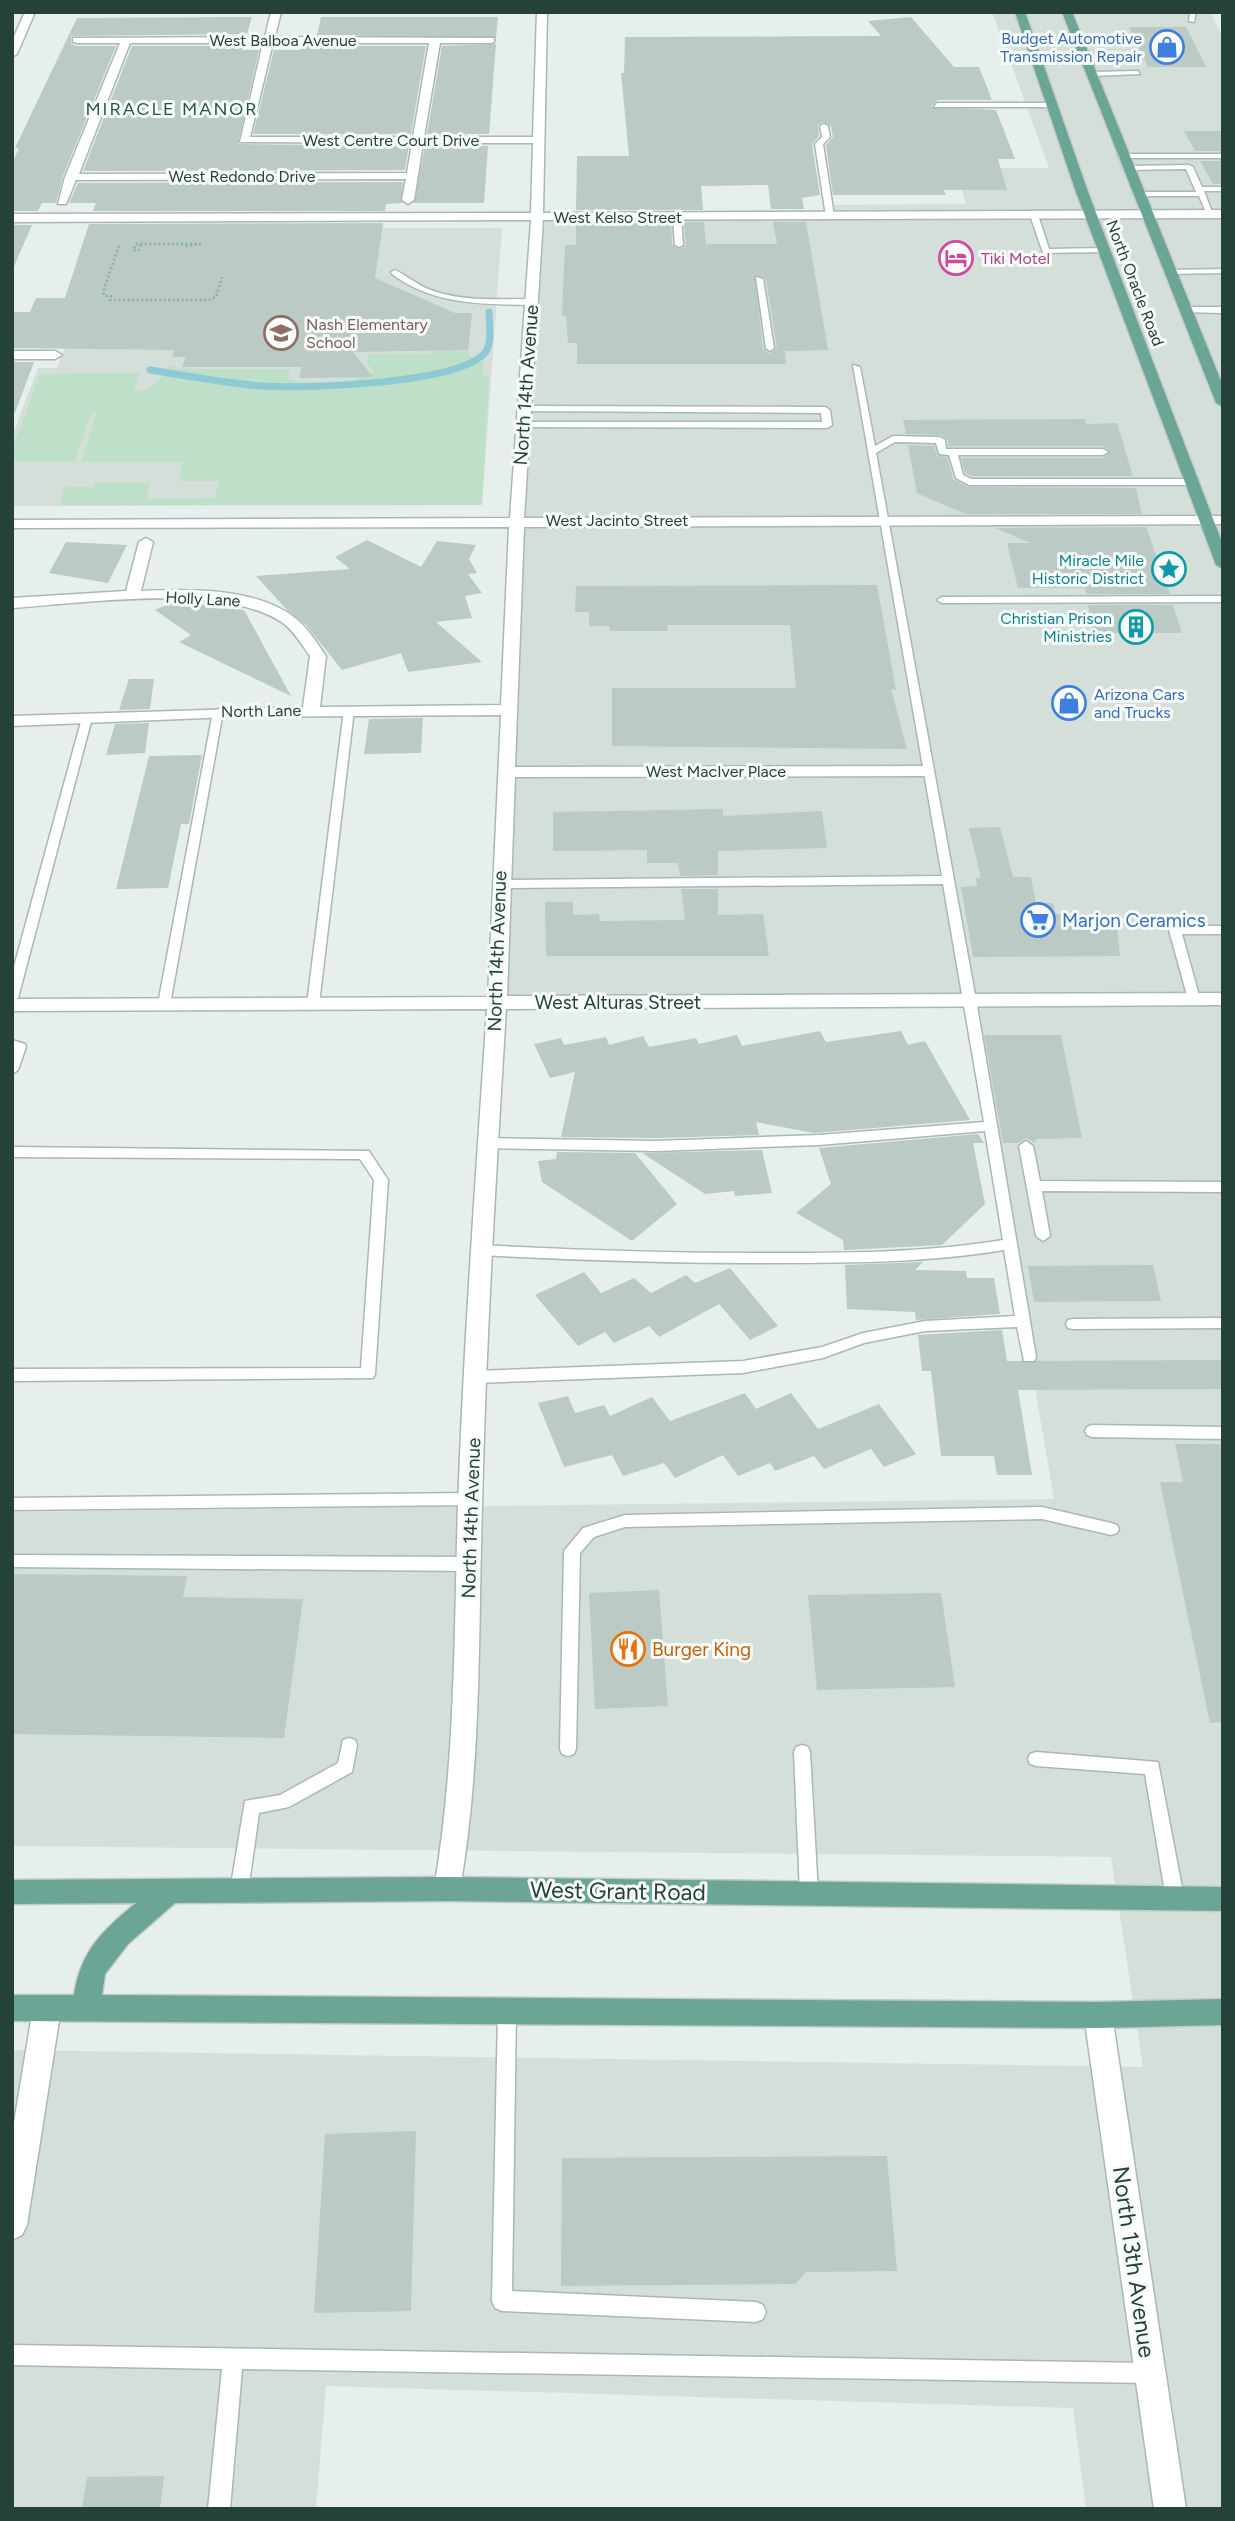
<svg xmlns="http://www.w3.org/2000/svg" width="1235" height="2521" viewBox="0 0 1235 2521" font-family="Figtree,sans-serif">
<rect width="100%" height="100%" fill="#e6efeb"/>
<path fill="#d4dfda" d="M992 12H1210L1223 37V2509H1086L1073 2408 326 2386 316 2509H12V2050L1143 2067 1111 1857 12 1846V1512L1054 1499 969 1000 497 1003 537 218 826 216 823 205 966 204 955 168H1049Z
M91 228H502L482 505 12 506V436L38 368H57L83 298 65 297Z"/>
<path fill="#bfe0c8" d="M437 351H468V355L483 363V376H489L482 505H59L65 487H93L95 483H150L146 499 215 498 219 481H179L183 462H81L97 411H92L75 461H12V450L40 374 139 373 134 391C152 392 161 378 170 364L179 369H290L289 380C317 384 347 384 374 372L367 363 369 354H428Z"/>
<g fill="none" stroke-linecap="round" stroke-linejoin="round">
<path stroke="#8ec9d4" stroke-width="7" d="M150 370C187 376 225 383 262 386 305 389 454 384 484 354 493 345 489 324 489 312"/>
</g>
<path fill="#bbcac4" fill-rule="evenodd" d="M252 17 247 34 71 36V44L76 46H116L63 176 56 203H42L38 211H12V164L19 148H15L77 18Z
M321 17H498L496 38 317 35Z
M911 17 954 67H979L992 100H937L931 107 996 110 1015 159H998L1007 190H944L946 195H833L826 145 833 137 831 126 823 122 818 125 819 136 812 144 820 195 802 198 804 209H771L768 185 701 186 703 210H576L577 156H629L621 73H624L625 37 881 36 868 21Z
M1129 27H1186L1206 67H1148Z
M496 44 489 134H427L442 46Z
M132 46H243L242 50H259L238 144 409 146 405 170 83 171Z
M301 46H426L411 134H253L274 50H300Z
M1184 131H1223V151H1195Z
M425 146H488L484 203H414Z
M1200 161H1223V184H1213Z
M403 182 402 203 386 204 385 211H93L96 203H69L78 183Z
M671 222 672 245 680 249 686 245 684 222H704L706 244H777L773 222H806L828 350 785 351 786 364H577V343H568L566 316H562L565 245H576V223ZM755 275 766 279 777 348 770 354 763 348Z
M383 223 375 278 455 313H472L468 350 353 352 373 377 299 378 302 367H182L186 357H172L174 350 12 348V312H30L36 298H65L89 224Z
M12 225H32L12 271Z
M12 362H34L15 413 12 412Z
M1085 419 1086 424 1117 423 1133 476H972L965 473 961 458H1103L1110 451 1103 446H948V440L941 435 906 434 903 420Z
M908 445 934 446 937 456 947 457 953 479 968 487 1136 488 1142 514H965L917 493Z
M1146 527 1170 594H1086L1085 588H1018L1007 543H1031L995 528Z
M367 540 421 567 437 541 476 545 469 559 477 573 468 574 482 593 465 596 472 618 436 622 482 662 408 672 401 653 342 670 306 625 288 611 256 576 350 569 335 557Z
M66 542 127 545 108 583 49 573Z
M877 585 896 690 891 689 907 749 612 746V688H796L790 625H667L668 631H610L609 626H589V612H575L576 586Z
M176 601 244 610 291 696 179 642 191 635 155 610Z
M1088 605H1173L1182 633H1093Z
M129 679H154L150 709 119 710Z
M423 718 421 753 364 754 369 719Z
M149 723 145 753 106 755 115 724Z
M202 755 189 824H181L168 888 116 889 149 756Z
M723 809V816L822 811 827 848 718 851V875L680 876 678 863H647V850L553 851V812Z
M1000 827 1013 877H1031L1036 903H1053L1056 914H1108L1111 927H1117L1120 956 973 957 961 887 977 886 976 878H981L969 828Z
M681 889H718V915L763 914 769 956H546L545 902H573V915L599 914 600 921 685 920Z
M820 1031 826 1042 901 1031 908 1045 925 1041 970 1120 814 1133 756 1122 759 1135 657 1138 561 1137 575 1072 550 1078 534 1044 561 1038 564 1045 606 1037 609 1045 643 1036 649 1047 696 1038 699 1044 737 1035 742 1046Z
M984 1035H1061L1082 1138 1035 1139 1036 1143 1026 1138 1018 1143H1003Z
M978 1134 984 1143H973L985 1204 942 1245 844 1250 843 1240 796 1213 831 1184 819 1148Z
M762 1150 772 1193 735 1196 734 1191 705 1194 642 1153Z
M557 1152 635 1153 677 1204 632 1241 542 1182 538 1161 556 1159Z
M923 1262 915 1270 966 1271 967 1278H994L1000 1314 916 1320 915 1312 847 1309 845 1265Z
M1153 1265 1161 1301 1034 1302 1028 1266Z
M730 1268 778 1326 750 1340 719 1304 659 1337 649 1326 614 1343 605 1332 578 1346 535 1295 584 1272 601 1293 634 1278 651 1293 686 1275 695 1283Z
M1002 1330 1007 1361 1223 1360V1389L1018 1390 1032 1475H997L994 1456H941L931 1371H922L918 1335Z
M745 1393 756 1409 791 1393 818 1429 879 1404 916 1454 884 1467 871 1449 824 1469 814 1456 775 1471 770 1463 738 1476 723 1455 675 1478 664 1463 623 1476 612 1455 564 1467 538 1403 568 1396 575 1413 604 1405 610 1416 652 1397 670 1421Z
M1175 1444H1223V1722L1210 1723 1160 1482H1183Z
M12 1574 187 1576 183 1597 303 1599 284 1738 12 1734Z
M659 1590 668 1706 595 1709 589 1593Z
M941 1593 955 1687 817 1690 808 1595Z
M416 2131 411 2311 314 2313 325 2134Z
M887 2156 897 2271 806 2272 795 2284 561 2286 562 2158Z
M164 2476 160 2509H82L87 2477Z"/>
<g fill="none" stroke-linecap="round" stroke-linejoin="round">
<g stroke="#a8b8b2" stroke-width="3">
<path id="lane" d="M1190 12H1196L1194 22 1189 21Z
M1138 71 1140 74 1092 76 1088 74 1092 72Z
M937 103H1052L1056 105 1052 107H934Z
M824 124 828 126 830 137 823 144 834 216 830 218 826 216 815 144 822 137 820 126Z
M1122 154H1223V158H1119L1118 156Z
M1189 165 1193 167 1202 187H1223V191H1204L1214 217H1208L1199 196H1137L1133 194 1137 192H1196L1186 169 1127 170 1123 168 1127 166Z
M1034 213 1038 215 1049 249 1104 248 1108 250 1104 252 1043 253 1030 215Z
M677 215 681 217 683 245 679 247 675 245 673 217Z
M1223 269V273L1169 274 1165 272 1169 270Z
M395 270C406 275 416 284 428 289 460 302 497 299 531 299L535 302 531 305C481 304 434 305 392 274L391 272Z
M756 277 763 279 774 348 770 351 766 348Z
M1185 307H1223V313L1182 312 1181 310Z
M853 365 860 367 875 446 893 436 940 437 945 440 946 449H1103L1108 452 1103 455H958L963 475 971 479H1192L1197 482 1192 485H969L956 478 949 455 939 454 936 443 895 442 876 453 976 1000 1036 1357 1034 1361H1024L1017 1327 925 1331 864 1343 823 1358 743 1373 476 1383 471 1381 469 1377 471 1373 476 1371 743 1361 822 1347 863 1333 925 1321 1015 1316 1004 1250C925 1263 845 1263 764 1263 670 1263 575 1260 481 1255L474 1250 481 1245C575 1250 669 1253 763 1253 844 1253 923 1253 1003 1240L985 1131 819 1145 657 1151 486 1148 479 1143 486 1138 657 1141 819 1135 984 1122 943 884 500 888 494 884 500 880 942 876Z
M525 406 825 407 830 410 832 425 827 428 523 427 518 424 520 422H822L821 413 522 411 520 409Z
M1223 596V602L942 603 937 600 942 597Z
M349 707 354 710 319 1004 313 1008 307 1004 344 710Z
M218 709 223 712 170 1004 164 1008 158 1004 213 712Z
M87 715 92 718 18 998 12 1002V974L82 718Z
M1175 926H1223V934H1182L1200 999 1198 1002H1190L1188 999 1169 930Z
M12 1040 25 1044 26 1047 18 1070 12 1074Z
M1026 1141 1033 1146 1040 1181 1223 1182V1192L1042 1191 1050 1236 1043 1241 1036 1236 1019 1146Z
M12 1147 369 1151 388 1180 375 1374 373 1378 12 1381V1369L361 1368 374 1180 360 1159 12 1157Z
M1223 1318V1328L1073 1329 1068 1328 1066 1324 1068 1320 1073 1319Z
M1092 1425 1223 1427V1439L1092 1437 1087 1435 1085 1431 1087 1427Z
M470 1493 475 1495 478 1499 475 1503 470 1505 12 1510V1498Z
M1042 1507 1111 1523 1117 1525 1119 1529 1117 1533 1111 1535 1042 1519 625 1527 594 1537 580 1553 576 1749 574 1754 568 1756 562 1754 560 1749 564 1551 583 1528 625 1515Z
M12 1555 468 1557 474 1559 476 1564 474 1569 468 1571 12 1567Z
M349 1738 355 1740 357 1745 352 1772 289 1807 259 1813 248 1891 245 1897 239 1899 233 1897 230 1891 245 1801 280 1795 338 1763 343 1740Z
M802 1745 808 1747 810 1752 818 1893 815 1899 809 1901 803 1899 800 1893 794 1752 796 1747Z
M1036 1752 1158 1762 1184 1898 1181 1904 1175 1906 1169 1904 1166 1898 1145 1774 1036 1766 1030 1764 1028 1759 1030 1754Z
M507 2002 514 2005 516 2011 512 2291 756 2302 763 2305 766 2312 763 2319 756 2322 502 2311 495 2308 492 2301 498 2011 500 2005Z
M12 2345 1149 2363 1156 2366 1159 2373 1156 2380 1149 2383 242 2369 230 2509H208L222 2369 12 2365Z"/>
</g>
<g stroke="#a8b8b2" stroke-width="3">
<path id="street" d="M25 12H35L17 54 12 57V41Z
M271 12H281L275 37 494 38V42L490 43H440L424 137H533L537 12H547L543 213 1223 210V218L543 220 524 518 1223 516V524L524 527 515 767 926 766 934 771 926 776 515 777 507 996 1223 993V1005L506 1009C496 1174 486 1339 482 1505 478 1634 482 1761 460 1889L456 1898 447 1901 438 1898 434 1889C456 1761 454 1634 458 1505 464 1339 476 1174 487 1009L12 1011V999L488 997 501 715 230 717 12 726V716L303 707 310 656C302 645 294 631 283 623 223 582 84 603 12 608V598L126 591 139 542 146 538 153 542 141 591C189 589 255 587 295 618 308 628 317 643 326 656L320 707 501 705 509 527 12 528V520L510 518 531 220 12 222V214L531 213 533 143H423L414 200 408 204 402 200 406 179 76 180 66 204H58L65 177 120 43H77L73 42V38L265 37ZM130 43H263L240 142 412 143 407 173 79 174ZM273 43H429L413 137H250Z
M12 351H55L62 355 55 359H12Z
M47 1995 57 1999 61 2008 27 2225 22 2235 12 2240V2135L33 2008 37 1999Z
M1098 2002 1108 2006 1112 2015 1186 2509H1154L1084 2015 1088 2006Z"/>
</g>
<g stroke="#c2cac8" stroke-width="3">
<path id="primary" d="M1015 12H1025L1088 192 1223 545V569L1216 565 1076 192Z
M1062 12H1072L1223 386V407L1216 403Z
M447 1877 1223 1887V1911L447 1901 175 1903 128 1944 105 1974 102 1995 1098 2002 1223 1999V2025L1098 2028 12 2021V1995H74C81 1951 102 1931 136 1903L12 1904V1880Z"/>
</g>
<path stroke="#86b3a5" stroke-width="2.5" stroke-dasharray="2 2.5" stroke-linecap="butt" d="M141 245 139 250H133L136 244H200L185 246
M119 246 103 292 105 296H111L110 300H208L216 297 222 277"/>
<use href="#lane" fill="#fff" fill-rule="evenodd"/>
<use href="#street" fill="#fff" fill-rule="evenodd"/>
<use href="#primary" fill="#6aa596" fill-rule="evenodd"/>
</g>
<defs>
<g id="shop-ring" transform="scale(1.75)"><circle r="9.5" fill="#f7fbf9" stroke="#3f7fe0" stroke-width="1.5"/><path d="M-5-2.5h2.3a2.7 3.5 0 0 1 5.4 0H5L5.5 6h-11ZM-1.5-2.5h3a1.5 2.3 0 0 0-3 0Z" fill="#3f7fe0"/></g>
<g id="hotel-ring" transform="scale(1.75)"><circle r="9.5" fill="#f7fbf9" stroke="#d1479c" stroke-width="1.5"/><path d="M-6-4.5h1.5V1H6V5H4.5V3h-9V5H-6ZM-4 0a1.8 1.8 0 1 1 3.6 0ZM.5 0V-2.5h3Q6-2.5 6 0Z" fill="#d1479c"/></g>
<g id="school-ring" transform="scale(1.75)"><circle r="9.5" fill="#f7fbf9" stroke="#8d6e63" stroke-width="1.5"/><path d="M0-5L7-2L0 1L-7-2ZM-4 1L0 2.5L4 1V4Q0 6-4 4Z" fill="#8d6e63"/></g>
<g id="sight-ring" transform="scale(1.75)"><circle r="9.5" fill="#f7fbf9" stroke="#0f9aa8" stroke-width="1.5"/><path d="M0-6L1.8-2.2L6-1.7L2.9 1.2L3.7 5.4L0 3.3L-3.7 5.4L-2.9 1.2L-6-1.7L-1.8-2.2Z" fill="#0f9aa8"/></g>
<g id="building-ring" transform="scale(1.75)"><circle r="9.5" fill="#f7fbf9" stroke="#0f9aa8" stroke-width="1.5"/><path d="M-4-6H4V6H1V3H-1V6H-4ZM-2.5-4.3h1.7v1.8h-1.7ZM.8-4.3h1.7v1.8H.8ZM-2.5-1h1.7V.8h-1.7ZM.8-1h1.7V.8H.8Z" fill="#0f9aa8"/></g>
<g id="supermarket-ring" transform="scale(1.75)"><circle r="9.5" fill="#f7fbf9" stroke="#3f7fe0" stroke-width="1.5"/><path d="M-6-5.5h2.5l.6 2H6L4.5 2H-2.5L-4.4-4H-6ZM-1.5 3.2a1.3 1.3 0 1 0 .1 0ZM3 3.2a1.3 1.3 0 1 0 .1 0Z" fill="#3f7fe0"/></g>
<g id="restaurant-ring" transform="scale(1.75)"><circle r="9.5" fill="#f7fbf9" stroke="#e8710a" stroke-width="1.5"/><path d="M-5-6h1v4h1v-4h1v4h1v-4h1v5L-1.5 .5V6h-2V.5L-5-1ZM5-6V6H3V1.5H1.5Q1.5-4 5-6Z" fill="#e8710a"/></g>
</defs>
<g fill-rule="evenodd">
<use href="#shop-ring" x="1167" y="47"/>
<use href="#hotel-ring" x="956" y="258"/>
<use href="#school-ring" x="281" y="333"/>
<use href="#sight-ring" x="1169" y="569"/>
<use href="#building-ring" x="1136" y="627"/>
<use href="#shop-ring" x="1069" y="703"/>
<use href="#supermarket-ring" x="1038" y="920"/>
<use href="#restaurant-ring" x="628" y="1649"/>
</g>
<g text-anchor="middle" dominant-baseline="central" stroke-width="6" stroke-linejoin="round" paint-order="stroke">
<g font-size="16" fill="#366cbe" stroke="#f7fbf9" text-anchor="end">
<text x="1142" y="38">Budget Automotive<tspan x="1142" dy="18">Transmission Repair</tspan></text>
<text x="1094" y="694" text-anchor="start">Arizona Cars<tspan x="1094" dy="18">and Trucks</tspan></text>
</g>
<g font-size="16" fill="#24423a" stroke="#f7fbf9">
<text x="283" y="40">West Balboa Avenue</text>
<text x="391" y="140">West Centre Court Drive</text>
<text x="242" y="176">West Redondo Drive</text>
<text x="618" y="217">West Kelso Street</text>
<text transform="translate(1135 283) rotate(69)">North Oracle Road</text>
<text x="617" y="520">West Jacinto Street</text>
<text transform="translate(203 599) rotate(3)">Holly Lane</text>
<text transform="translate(261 711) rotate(-1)">North Lane</text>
<text x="716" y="771">West MacIver Place</text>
</g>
<g font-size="16" fill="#b23c85" stroke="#f7fbf9" text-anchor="start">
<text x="981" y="258">Tiki Motel</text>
</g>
<g font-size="16" fill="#785e54" stroke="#f7fbf9" text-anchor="start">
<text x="306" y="324">Nash Elementary<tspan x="306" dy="18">School</tspan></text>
</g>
<g font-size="16" fill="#0d838f" stroke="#f7fbf9" text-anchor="end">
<text x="1144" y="560">Miracle Mile<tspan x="1144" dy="18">Historic District</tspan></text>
<text x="1112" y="618">Christian Prison<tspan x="1112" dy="18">Ministries</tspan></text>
</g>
<g font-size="18" letter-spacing="2" fill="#1f5548" stroke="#f7fbf9">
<text x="172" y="109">MIRACLE MANOR</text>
</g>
<g font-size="19" fill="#24423a" stroke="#f7fbf9">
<text transform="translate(526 385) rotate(-86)">North 14th Avenue</text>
<text transform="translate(497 951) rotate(-88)">North 14th Avenue</text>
<text x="618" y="1002">West Alturas Street</text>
<text transform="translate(471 1518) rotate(-88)">North 14th Avenue</text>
</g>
<g font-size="19" fill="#366cbe" stroke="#f7fbf9" text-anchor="start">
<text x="1062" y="920">Marjon Ceramics</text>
</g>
<g font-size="19" fill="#c56008" stroke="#f7fbf9" text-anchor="start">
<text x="652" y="1649">Burger King</text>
</g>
<g font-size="23" fill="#24423a" stroke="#f7fbf9">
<text transform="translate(618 1891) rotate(1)">West Grant Road</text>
<text transform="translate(1134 2262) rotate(82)">North 13th Avenue</text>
</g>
</g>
<rect width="1235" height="2521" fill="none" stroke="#24423a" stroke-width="28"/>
</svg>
